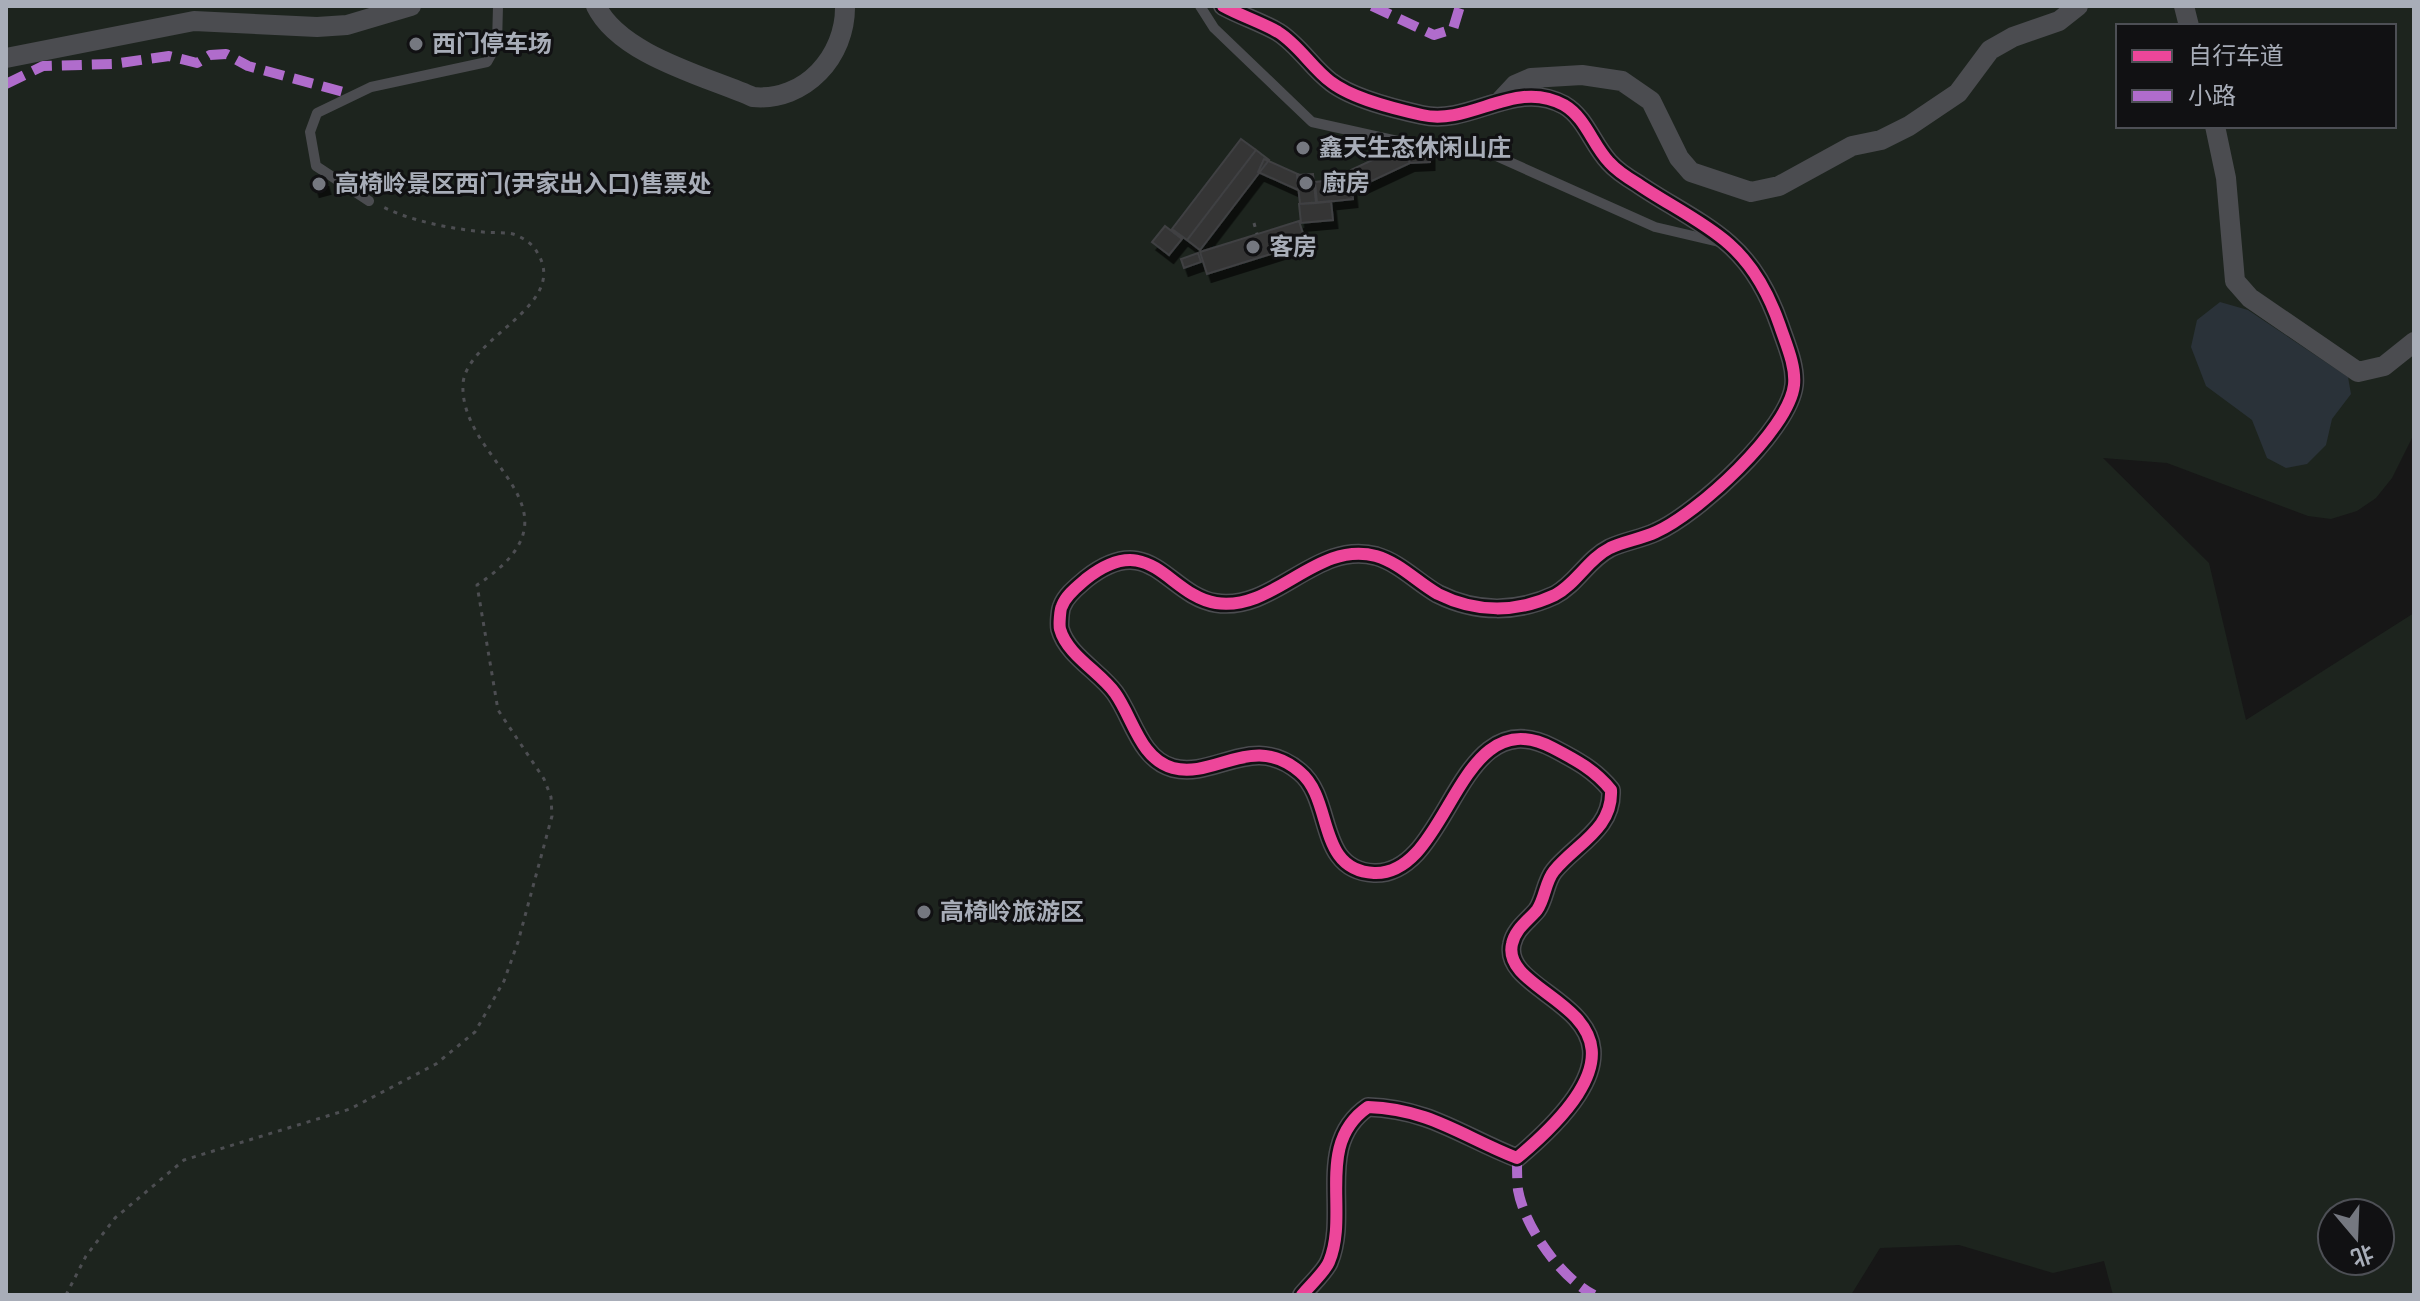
<svg xmlns="http://www.w3.org/2000/svg" width="2420" height="1301" viewBox="0 0 2420 1301" font-family="'Source Sans 3','Noto Sans SC',sans-serif">
<defs>
<filter id="shadow"><feDropShadow dx="4.5" dy="8" stdDeviation="0" flood-color="#0009"/></filter>
</defs>
<rect width="100%" height="100%" fill="#171717"/>
<path fill="#1d241e" fill-rule="evenodd" d="M6 6H2414V434L2392 478 2376 498 2357 511 2331 519 2308 516 2167 463 2103 458 2209 563 2246 720 2414 613V1295H2113L2104 1261 2053 1273 1959 1245 1880 1248 1851 1295H6ZM2118 26H2394V126H2118ZM2332 1213H2380V1261H2332Z"/>
<path fill="#2a3239" d="M2220 302 2248 310 2348 377 2351 394 2332 419 2326 445 2307 464 2286 468 2267 458 2252 420 2206 386 2191 347 2197 320Z"/>
<path fill="#353536" stroke="#3f4043" stroke-width="2" filter="url(#shadow)" d="M1241 139 1256 150 1187 240 1172 229Z
M1402 146 1410 163 1359 187 1351 170Z
M1403 148H1430V162L1410 163Z
M1256 150 1269 160 1200 250 1187 240Z
M1264 159 1300 175 1298 190 1258 172Z
M1313 174 1316 203 1300 204 1297 175Z
M1351 178 1353 199 1317 203 1315 182Z
M324 179 326 186 315 189 313 182Z
M1331 201 1333 220 1301 223 1299 204Z
M1299 221 1306 243 1207 274 1200 252Z
M1165 226 1182 239 1169 255 1152 242Z
M1198 253 1201 262 1184 268 1181 259Z"/>
<g fill="none" stroke-linecap="round" stroke-linejoin="round">
<path stroke="#4d4e52" stroke-width="3" stroke-dasharray="4 6" stroke-linecap="butt" d="M1254 223 1257 234
M66 1295 86 1256 115 1218 184 1160 350 1109 436 1064 475 1032 504 981 518 942 552 816 551 797 544 779 498 710 477 585C594 508 459 463 463 384 466 337 571 306 537 252 532 243 522 237 513 234 504 232 493 233 483 232 449 228 414 222 383 207"/>
<path stroke="#4b4c50" stroke-width="10" d="M1200 6 1214 28 1312 122 1402 142 1485 151 1655 227 1719 242
M369 201 316 166 310 132 317 113 371 87 487 62 497 44 498 6"/>
<path stroke="#4b4c50" stroke-width="20" d="M596 6C620 55 705 76 753 97 805 102 846 56 845 6
M1223 6C1241 16 1261 22 1278 32 1299 45 1312 68 1331 82 1353 99 1395 109 1422 115 1471 126 1515 78 1564 105 1586 118 1592 144 1609 162 1616 170 1628 178 1638 184 1667 204 1703 221 1729 244 1753 265 1770 297 1780 326 1786 344 1796 366 1794 385 1789 430 1697 514 1656 532 1641 539 1625 541 1610 548 1588 559 1576 584 1555 595 1517 613 1476 613 1438 594 1417 582 1400 563 1376 556 1316 540 1275 612 1216 603 1167 595 1151 528 1086 579 1078 586 1066 595 1062 606 1060 609 1059 625 1060 629 1067 655 1100 672 1115 693 1133 718 1140 759 1173 768 1215 779 1253 732 1300 772 1334 800 1316 870 1374 873 1451 876 1456 697 1553 748 1576 760 1595 770 1611 790 1613 829 1576 844 1554 871 1545 882 1545 899 1537 910 1528 921 1515 929 1512 944 1498 1004 1695 1009 1517 1158 1463 1137 1430 1109 1368 1107 1314 1144 1350 1212 1329 1262 1324 1273 1310 1285 1302 1295
M2184 6 2189 26
M6 58 194 21 317 27 347 25 411 6
M1501 100 1515 85 1531 78 1582 75 1622 81 1651 101 1679 158 1691 172 1751 192 1779 186 1852 146 1881 140 1909 126 1958 93 1990 50 2013 37 2059 21 2078 6
M2215 126 2226 178 2235 281 2250 298 2358 372 2384 366 2414 342"/>
<path stroke="#b06ccc" stroke-width="10" stroke-dasharray="20 10" stroke-linecap="butt" d="M1372 6 1434 35 1453 29 1460 6
M6 84 43 66 113 64 169 56 197 63 210 55 226 54 248 66 351 94
M1517 1158C1517 1168 1517 1180 1518 1190 1525 1228 1561 1278 1594 1295"/>
<g stroke="#111113" stroke-width="17">
<path id="cycleway" d="M1223 6C1241 16 1261 22 1278 32 1299 45 1312 68 1331 82 1353 99 1395 109 1422 115 1471 126 1515 78 1564 105 1586 118 1592 144 1609 162 1616 170 1628 178 1638 184 1667 204 1703 221 1729 244 1753 265 1770 297 1780 326 1786 344 1796 366 1794 385 1789 430 1697 514 1656 532 1641 539 1625 541 1610 548 1588 559 1576 584 1555 595 1517 613 1476 613 1438 594 1417 582 1400 563 1376 556 1316 540 1275 612 1216 603 1167 595 1151 528 1086 579 1078 586 1066 595 1062 606 1060 609 1059 625 1060 629 1067 655 1100 672 1115 693 1133 718 1140 759 1173 768 1215 779 1253 732 1300 772 1334 800 1316 870 1374 873 1451 876 1456 697 1553 748 1576 760 1595 770 1611 790 1613 829 1576 844 1554 871 1545 882 1545 899 1537 910 1528 921 1515 929 1512 944 1498 1004 1695 1009 1517 1158 1463 1137 1430 1109 1368 1107 1314 1144 1350 1212 1329 1262 1324 1273 1310 1285 1302 1295"/>
</g>
<use href="#cycleway" stroke="#ed469a" stroke-width="12"/>
</g>
<g fill="#757880" stroke="#111113" stroke-width="3">
<circle cx="416" cy="44" r="8"/>
<circle cx="1303" cy="148" r="8"/>
<circle cx="1306" cy="183" r="8"/>
<circle cx="319" cy="184" r="8"/>
<circle cx="1253" cy="247" r="8"/>
<circle cx="924" cy="912" r="8"/>
</g>
<g text-anchor="middle" dominant-baseline="central" stroke-width="6" stroke-linejoin="round" paint-order="stroke">
<g font-size="24" font-weight="bold" fill="#a8adb8" stroke="#111113" text-anchor="start">
<text x="432" y="44">西门停车场</text>
<text x="1319" y="148">鑫天生态休闲山庄</text>
<text x="1322" y="183">廚房</text>
<text x="335" y="184">高椅岭景区西门(尹家出入口)售票处</text>
<text x="1269" y="247">客房</text>
<text x="940" y="912">高椅岭旅游区</text>
</g>
</g>
<rect width="2420" height="1301" fill="none" stroke="#a8adb8" stroke-width="16"/>
<rect x="2116" y="24" width="280" height="104" fill="#111113" stroke="#4d4f55" stroke-width="2"/>
<rect x="2132" y="50" width="40" height="12" fill="#ed469a" stroke="#4d4f55" stroke-width="2"/>
<text x="2188" y="64" font-size="24" fill="#a8adb8">自行车道</text>
<rect x="2132" y="90" width="40" height="12" fill="#b06ccc" stroke="#4d4f55" stroke-width="2"/>
<text x="2188" y="104" font-size="24" fill="#a8adb8">小路</text>
<g transform="translate(2356 1237) rotate(161)"><circle r="38" fill="#111113" stroke="#4d4f55" stroke-width="2"/>
<path d="M0-6L14 30L0 20L-14 30Z" fill="#757880"/>
<text y="-12" font-size="22" font-weight="bold" text-anchor="middle" fill="#a8adb8">北</text>
</g>
</svg>
